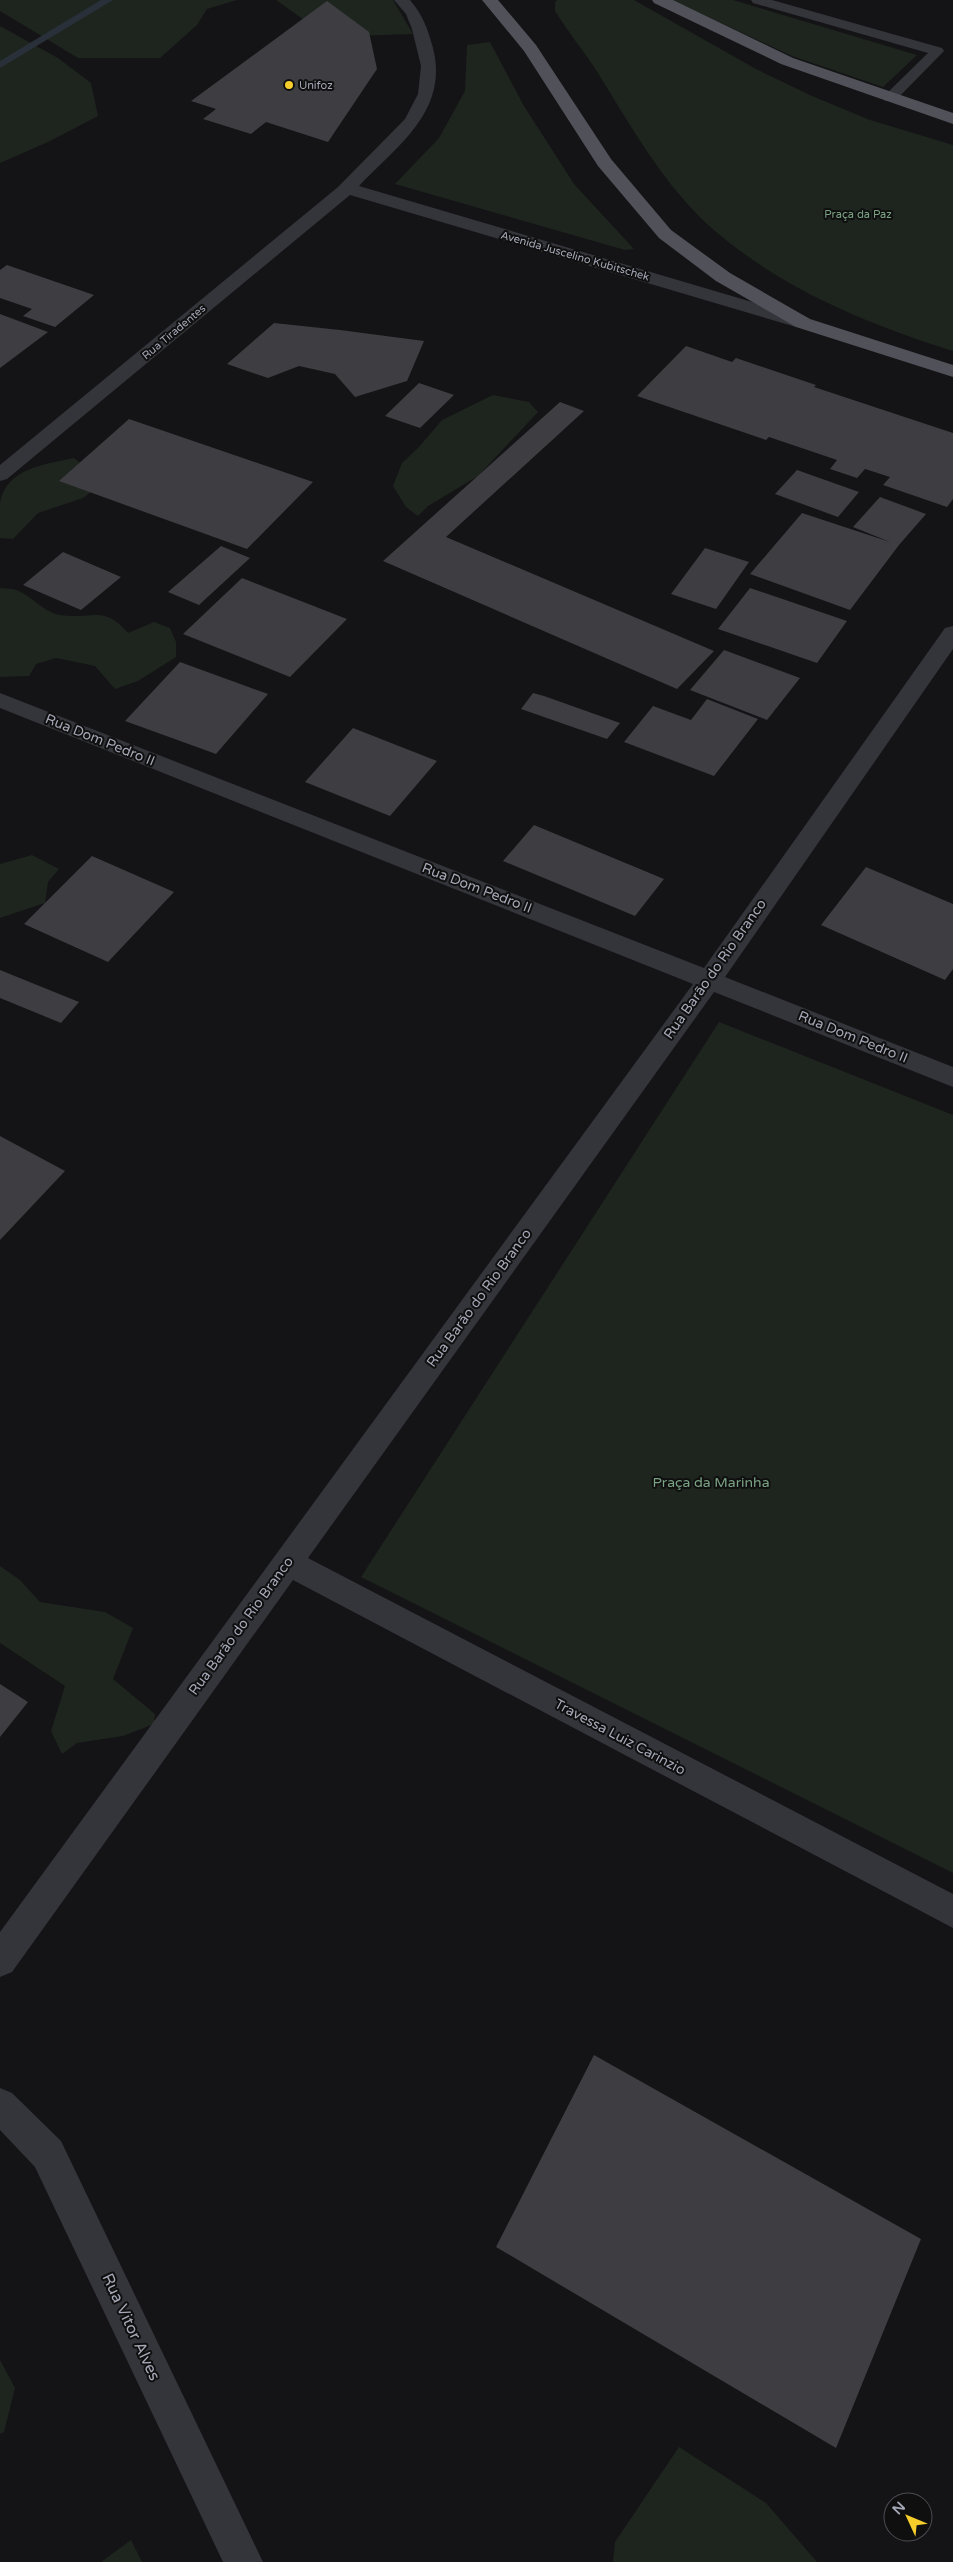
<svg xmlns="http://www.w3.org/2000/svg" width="953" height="2562" viewBox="0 0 953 2562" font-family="'Varela Round',sans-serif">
<rect width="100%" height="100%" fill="#141315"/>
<path fill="#1e251f" d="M0 0H237L207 9 197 25 160 58H78L0 11Z
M276 0H393L413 34 354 36 307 22Z
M557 0H634L756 69 812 96 870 120 953 145V351C868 324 784 290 715 231 665 188 631 126 596 70 583 50 568 32 555 11V2Z
M672 0H733L917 55 883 87 792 56Z
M0 26 58 58 91 83 98 116 48 142 0 163Z
M490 42 524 106 574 184 634 249 625 250 395 184 439 138 465 91 467 45Z
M493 395 529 402 538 412 478 476 428 506 418 516 406 507 393 486 402 463 419 447 442 420Z
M74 458 91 472 97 487 83 498 38 513 13 539 0 538C0 527 0 514 0 503 6 468 46 464 74 458Z
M0 588C5 589 11 588 16 590 31 595 43 612 60 615 91 620 104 604 128 633L154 622 170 628 176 642V657L138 681 115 689 95 666 56 658 36 664 29 676 0 677Z
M32 855 59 869 48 882 45 903 0 918V864Z
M719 1022 953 1115V1873L361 1577Z
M0 1566 20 1580 40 1602 105 1612 133 1628 113 1679 155 1714 154 1724 123 1736 77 1743 62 1754 51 1731 65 1686 0 1643Z
M0 2360 15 2388 4 2432 0 2434Z
M679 2447 766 2503 817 2562H613L615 2542Z
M131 2540 142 2562H101Z"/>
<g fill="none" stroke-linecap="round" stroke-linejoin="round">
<path fill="#293039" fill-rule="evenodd" d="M101 0H113L0 68V61Z"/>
</g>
<path fill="#3e3d42" d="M327 1 369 32 377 69 328 142 266 122 251 134 203 119 216 109 191 101Z
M7 265 94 295 55 327 23 316 32 309 0 298V270Z
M0 314 48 332 0 368Z
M274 323 340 330 424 341 407 381 355 397 335 374 299 366 268 378 227 364Z
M686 346 732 362 736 358 816 385 814 387 953 433V499L947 507 883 485 890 477 865 469 857 478 830 469 837 460 769 437 766 440 637 396Z
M419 383 454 395 420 428 385 416Z
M560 402 584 411 446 537 714 651 677 689 383 561Z
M129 419 313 482 247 549 59 481Z
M797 470 859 492 838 517 775 494Z
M880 497 926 514 899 545 850 610 750 574 802 513 890 542 853 527Z
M221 546 250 558 199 605 168 592Z
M705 548 749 562 716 609 671 594Z
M63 552 121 577 81 610 23 585Z
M242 578 347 619 290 677 183 634Z
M750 588 847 621 817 663 718 629Z
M724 650 800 678 767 720 690 690Z
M180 662 268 694 216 754 125 721Z
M533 693 544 696 620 723 607 739 521 709Z
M707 699 758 719 714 776 624 742 653 706 691 720Z
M353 728 437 761 390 816 305 782Z
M534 825 664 879 635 916 503 861Z
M92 856 174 892 108 962 24 924Z
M866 867 953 904V969L945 980 821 925Z
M0 970 79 1002 61 1023 0 998Z
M0 1136 65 1171 0 1240Z
M0 1684 28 1702 0 1737Z
M594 2055 921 2239 836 2448 496 2247Z"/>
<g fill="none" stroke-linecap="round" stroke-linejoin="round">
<path fill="#34353a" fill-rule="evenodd" d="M751 0H772L942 48 944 51 895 101H885L883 98 885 95 928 53 753 3Z"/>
<path fill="#34353a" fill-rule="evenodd" d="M394 0H410C423 15 428 30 433 48 449 111 398 145 359 186L810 319 812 323 810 327H796L350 195 7 479 0 481V465L338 187 405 119 418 94 421 66 412 29 406 14Z
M953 626V649L725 977 953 1067V1087L714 992 308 1558 953 1894V1928L293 1580 12 1972 0 1977V1932L693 984 0 708V693L704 968 945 628Z
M0 2088 12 2093 61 2141 263 2562H223L35 2167 0 2130Z"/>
<path fill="#505159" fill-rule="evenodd" d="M482 0H498L536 45 611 159 671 230 730 273 810 319 953 365V377L796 327 716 281 659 238 598 166 524 51Z
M652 0H673L793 58 953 113V124L781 64 654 3Z"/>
</g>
<circle fill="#f6cd2a" stroke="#0f0f10" stroke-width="2" cx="289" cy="85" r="5"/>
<g text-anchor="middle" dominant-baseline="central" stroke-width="4" stroke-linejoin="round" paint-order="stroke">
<g font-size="11" fill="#a5a8b6" stroke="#0f0f10" text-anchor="start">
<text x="299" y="85">Unifoz</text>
</g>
<g font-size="11" fill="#7ba283" stroke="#0f0f10">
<text x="858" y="214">Praça da Paz</text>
</g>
<g font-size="11" fill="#a5a8b6" stroke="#0f0f10">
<text transform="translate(575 256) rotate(16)">Avenida Juscelino Kubitschek</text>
<text transform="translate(174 332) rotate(-40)">Rua Tiradentes</text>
</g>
<g font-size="14" fill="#a5a8b6" stroke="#0f0f10">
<text transform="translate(100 740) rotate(22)">Rua Dom Pedro II</text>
<text transform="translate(477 888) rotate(21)">Rua Dom Pedro II</text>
<text transform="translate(715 969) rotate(-55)">Rua Barão do Rio Branco</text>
<text transform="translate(853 1037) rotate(22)">Rua Dom Pedro II</text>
<text transform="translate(479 1298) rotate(-54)">Rua Barão do Rio Branco</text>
<text transform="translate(241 1626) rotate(-54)">Rua Barão do Rio Branco</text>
<text transform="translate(620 1737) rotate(28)">Travessa Luiz Carinzio</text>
</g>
<g font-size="14" fill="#7ba283" stroke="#0f0f10">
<text x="711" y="1482">Praça da Marinha</text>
</g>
<g font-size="16" fill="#a5a8b6" stroke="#0f0f10">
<text transform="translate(131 2327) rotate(65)">Rua Vitor Alves</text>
</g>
</g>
<g transform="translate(908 2517) rotate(314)"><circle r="24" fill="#0f0f10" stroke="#4b4c52"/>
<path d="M0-4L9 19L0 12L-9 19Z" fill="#f6cd2a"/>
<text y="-8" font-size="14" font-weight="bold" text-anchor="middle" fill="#a5a8b6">N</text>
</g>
</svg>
